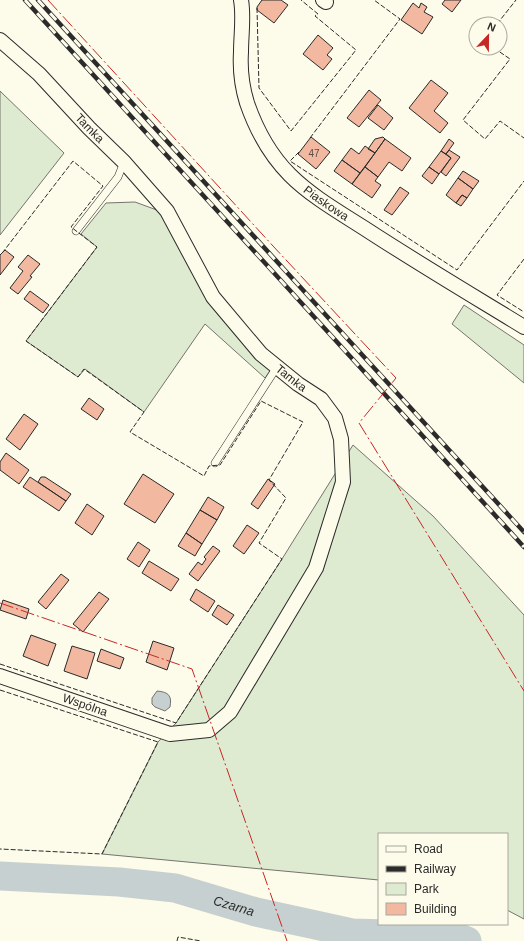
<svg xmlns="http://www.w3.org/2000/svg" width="524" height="941" viewBox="0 0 524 941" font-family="Arial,sans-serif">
<rect width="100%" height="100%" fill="#fdfbea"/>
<path fill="#deebd1" stroke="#74746e" d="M0 91 64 153 0 235Z
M135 202 165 213 210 300 271 369 265 378 205 324 144 412 85 369 78 377 26 341 97 247 81 234 106 203Z
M464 305 524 345V383L452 324Z
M353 445 433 516 524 615V919L507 910V834H379V880L102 854 158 742 176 723 282 559Z"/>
<path fill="#c7d0d0" stroke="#74746e" d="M157 691C169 692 172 696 170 707L165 711 155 707 152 704V698Z"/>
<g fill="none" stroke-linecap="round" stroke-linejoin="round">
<path stroke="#c7d0d0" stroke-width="29" id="s1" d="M0 876 119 882 175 888 256 912 352 933 388 934 423 933 457 937 467 941"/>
</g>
<path fill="#f2b8a0" stroke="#2b2b2b" d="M262 0H281L288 5 274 23 257 10V7Z
M445 0H461L452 12 442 4Z
M413 3 419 8 421 3 427 7 424 12 433 17 422 34 401 20Z
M318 35 333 48 327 55 332 59 323 70 303 54Z
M431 80 448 93 434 111 448 123 440 133 409 108Z
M369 90 381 100 359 127 347 118Z
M378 105 393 118 384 130 368 118Z
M311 137 330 152 316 169 298 154Z
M383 137 385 139 375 153 368 149 375 139Z
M385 139 411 158 402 171 389 162 378 177 365 167Z
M449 139 454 143 446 154 441 151Z
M365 146 375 153 360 173 342 160 351 148 359 154Z
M449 150 460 157 446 176 441 172 451 158 446 154Z
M441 151 451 158 439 174 429 167Z
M342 160 360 173 352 184 334 171Z
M365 167 378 177 375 181 381 185 372 198 352 184Z
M429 167 439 174 432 184 422 176Z
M463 171 479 181 473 189 458 178Z
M458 178 473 189 467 198 462 195 456 203 446 195Z
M400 187 409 193 392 215 384 210Z
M462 195 467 198 461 206 456 203Z
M5 250 14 257 0 275V255Z
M28 255 40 264 30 276 32 277 18 294 10 288 23 271 18 267Z
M30 291 49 305 43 313 24 299Z
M89 398 104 409 97 420 81 409Z
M24 414 38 424 20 450 6 439Z
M6 453 29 470 19 484 0 470V462Z
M143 474 174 494 155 523 124 504Z
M30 477 66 501 59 511 23 487Z
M41 477H45L71 494 66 501 38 482Z
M268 479 275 484 258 509 251 504Z
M208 497 224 507 217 520 200 510Z
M87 504 104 516 92 535 75 523Z
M200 510 217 520 202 544 186 533Z
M247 525 259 533 244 554 233 546Z
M186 533 202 544 195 556 178 546Z
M138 542 150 550 139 567 127 559Z
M213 546 220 551 198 581 189 574 198 562 202 565 206 559 204 557Z
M149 561 179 579 171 591 142 573Z
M61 574 69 580 46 609 38 602Z
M196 589 215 601 208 612 190 600Z
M99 592 109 599 83 632 73 624Z
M3 600 29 609 26 619 0 610Z
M218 605 234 615 227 625 212 615Z
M31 635 56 644 48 666 23 656Z
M153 641 174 648 167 670 146 662Z
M72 646 95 653 87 679 64 671Z
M101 649 124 658 120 669 97 661Z"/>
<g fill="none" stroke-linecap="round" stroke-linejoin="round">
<g stroke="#2b2b2b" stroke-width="8">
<path id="lane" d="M76 231 118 177 124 162
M215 463 277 367"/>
</g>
<g stroke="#2b2b2b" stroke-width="16">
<g id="street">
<path id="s2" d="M241 0C244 17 241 35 241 52 240 68 242 87 247 103 256 129 270 155 290 175 311 196 339 212 364 228 416 262 470 294 524 327"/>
<path d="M323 0 326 2"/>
<path id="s3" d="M0 40 39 74 89 128 124 162 167 211 213 297 261 354 298 384 321 399 335 418 341 439 343 482 316 568 230 712 209 730 170 734 0 676"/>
</g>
</g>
<use href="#lane" stroke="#fdfbea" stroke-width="7"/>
<use href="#street" stroke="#fdfbea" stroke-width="14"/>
<g stroke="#2b2b2b" stroke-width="4.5">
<path id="rail" d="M25 0 524 547
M38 0 524 532"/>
</g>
<use href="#rail" stroke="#fdfbea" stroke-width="3" stroke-dasharray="9" stroke-linecap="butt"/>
<path stroke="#2b2b2b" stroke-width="1" stroke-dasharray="5 2" stroke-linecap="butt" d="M257 8 259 88 291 131 356 50 315 16 318 14 301 0
M497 24 516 0
M494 48 510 59 463 120 485 139 500 121 524 138
M310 138 400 19 374 0
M299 152 290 161 457 270 524 181
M524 259 497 295 524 312
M0 664 176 723 282 559 259 543 286 498 269 480 303 422 261 401 220 465 209 466 204 476 130 432 144 412 84 369 78 377 26 341 97 247 71 227 103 186 73 161 3 252
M0 690 158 742 102 854 0 849
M177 941 178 937 201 941"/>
<path stroke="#c62828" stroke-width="1" stroke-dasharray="14 3 2 3" stroke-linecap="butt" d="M48 0 273 246 396 378 359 423 524 691
M0 603 192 669 287 941"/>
</g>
<g text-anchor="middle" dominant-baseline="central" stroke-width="3" stroke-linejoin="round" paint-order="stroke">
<g font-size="10" fill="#5d4e48">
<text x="314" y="153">47</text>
</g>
<g font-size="12" fill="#2b2b2b" stroke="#fdfbea">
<text stroke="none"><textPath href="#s3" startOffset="126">Tamka</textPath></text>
<text stroke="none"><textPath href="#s2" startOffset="234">Piaskowa</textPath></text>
<text stroke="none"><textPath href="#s3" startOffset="450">Tamka</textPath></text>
<text transform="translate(85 705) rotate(19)">Wspólna</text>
</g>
<g font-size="13" font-style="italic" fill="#2b2b2b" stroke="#fdfbea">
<text stroke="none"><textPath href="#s1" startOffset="237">Czarna</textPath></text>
</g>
</g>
<rect x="378" y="833" width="130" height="92" fill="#fdfbea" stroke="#a9a89e"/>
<rect x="386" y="846" width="20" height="6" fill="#fdfbea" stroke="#a9a89e"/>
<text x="414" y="853" font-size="12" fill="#2b2b2b">Road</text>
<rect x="386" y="866" width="20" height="6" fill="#2b2b2b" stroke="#a9a89e"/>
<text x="414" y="873" font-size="12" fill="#2b2b2b">Railway</text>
<rect x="386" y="883" width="20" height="12" fill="#deebd1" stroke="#a9a89e"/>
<text x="414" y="893" font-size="12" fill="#2b2b2b">Park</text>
<rect x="386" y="903" width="20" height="12" fill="#f2b8a0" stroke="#a9a89e"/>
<text x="414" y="913" font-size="12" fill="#2b2b2b">Building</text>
<g transform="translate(488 36) rotate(22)"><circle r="19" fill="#fdfbea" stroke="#a9a89e"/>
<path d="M0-3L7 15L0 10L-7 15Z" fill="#c62828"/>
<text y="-6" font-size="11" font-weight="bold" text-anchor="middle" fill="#2b2b2b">N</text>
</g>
</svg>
